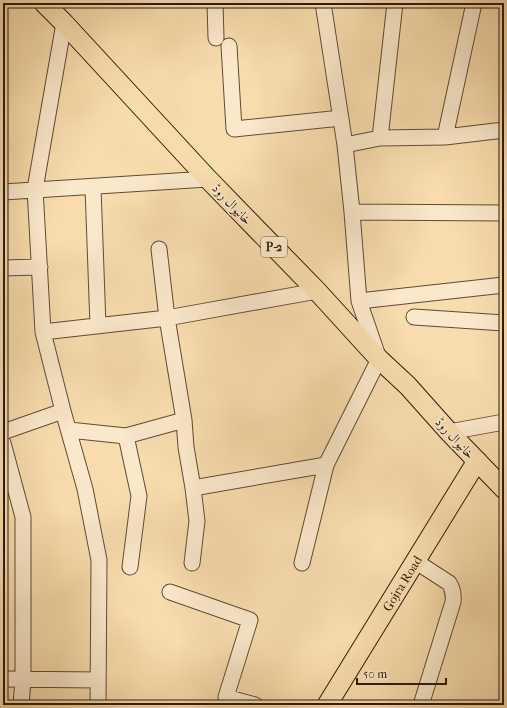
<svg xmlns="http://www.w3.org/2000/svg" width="507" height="708" viewBox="0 0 507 708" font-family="'IM FELL French Canon',Amiri,serif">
<rect width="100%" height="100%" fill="#f8dcad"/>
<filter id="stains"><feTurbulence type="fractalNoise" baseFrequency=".005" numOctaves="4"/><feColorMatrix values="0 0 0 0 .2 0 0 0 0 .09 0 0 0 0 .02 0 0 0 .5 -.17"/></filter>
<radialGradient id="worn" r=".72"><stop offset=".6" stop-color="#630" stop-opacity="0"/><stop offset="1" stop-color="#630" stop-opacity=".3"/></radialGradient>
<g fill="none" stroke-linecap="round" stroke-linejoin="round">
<g stroke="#5f4b35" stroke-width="17">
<path id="minor" d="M215 3 216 38
M64 23 35 189 43 332 63 411 85 489 99 560 98 705
M229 46 234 129 341 118
M445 137 474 3
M380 138 395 3
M345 145 380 138 445 137 504 130
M93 187 98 326
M3 192 208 179
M352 212 504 213
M159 249 167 318 184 420 186 447 193 488 197 521 192 563
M3 268 40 267
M359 301 504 285
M414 317 504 323
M43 332 167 318 317 291
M69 430 126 436 184 420
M3 432 63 411
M449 432 504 422
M126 436 139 496 130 567
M3 443 23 517V680L21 705
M193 488 326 465 379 359 359 301 352 212 345 145 323 3
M415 561 449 583C453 589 454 594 453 602L421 705
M302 563 326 465
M170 592 250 620 226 697 255 705
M3 679 98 680"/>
</g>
<g stroke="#2c1b0d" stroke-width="21">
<g id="major">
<path d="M44 3 64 23 208 179 317 291 379 359 408 386 449 432 504 489"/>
<path id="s1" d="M327 705 477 461"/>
</g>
</g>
<use href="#minor" stroke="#fae8ca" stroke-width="15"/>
<use href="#major" stroke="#f8dcad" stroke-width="19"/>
</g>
<g text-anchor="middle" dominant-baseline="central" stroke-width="3" stroke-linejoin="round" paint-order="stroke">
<rect fill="#fae8ca" stroke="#6a5846" stroke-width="1" x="261" y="237" width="26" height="20" rx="3"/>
<g font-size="12" font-weight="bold" fill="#2c1b0d">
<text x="274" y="247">P-2</text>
</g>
<g font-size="13" fill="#2c1b0d" stroke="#fae8ca">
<text transform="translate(232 204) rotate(46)">خانیوال روڈ</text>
<text transform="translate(455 438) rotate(47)">خانیوال روڈ</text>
<text stroke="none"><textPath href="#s1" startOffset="143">Gojra Road</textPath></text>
</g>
</g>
<rect width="507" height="708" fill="none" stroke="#f8dcad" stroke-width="16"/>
<rect x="4" y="4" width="499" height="700" fill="none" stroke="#2c1b0d" stroke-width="2"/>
<rect x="8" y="8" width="491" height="692" fill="none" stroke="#2c1b0d"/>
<path d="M357 678v6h89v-6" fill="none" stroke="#2c1b0d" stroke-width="2"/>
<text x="363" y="678" font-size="12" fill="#2c1b0d" stroke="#fae8ca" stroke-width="3" paint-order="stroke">50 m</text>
<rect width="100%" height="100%" filter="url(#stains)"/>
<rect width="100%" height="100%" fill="url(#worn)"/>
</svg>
